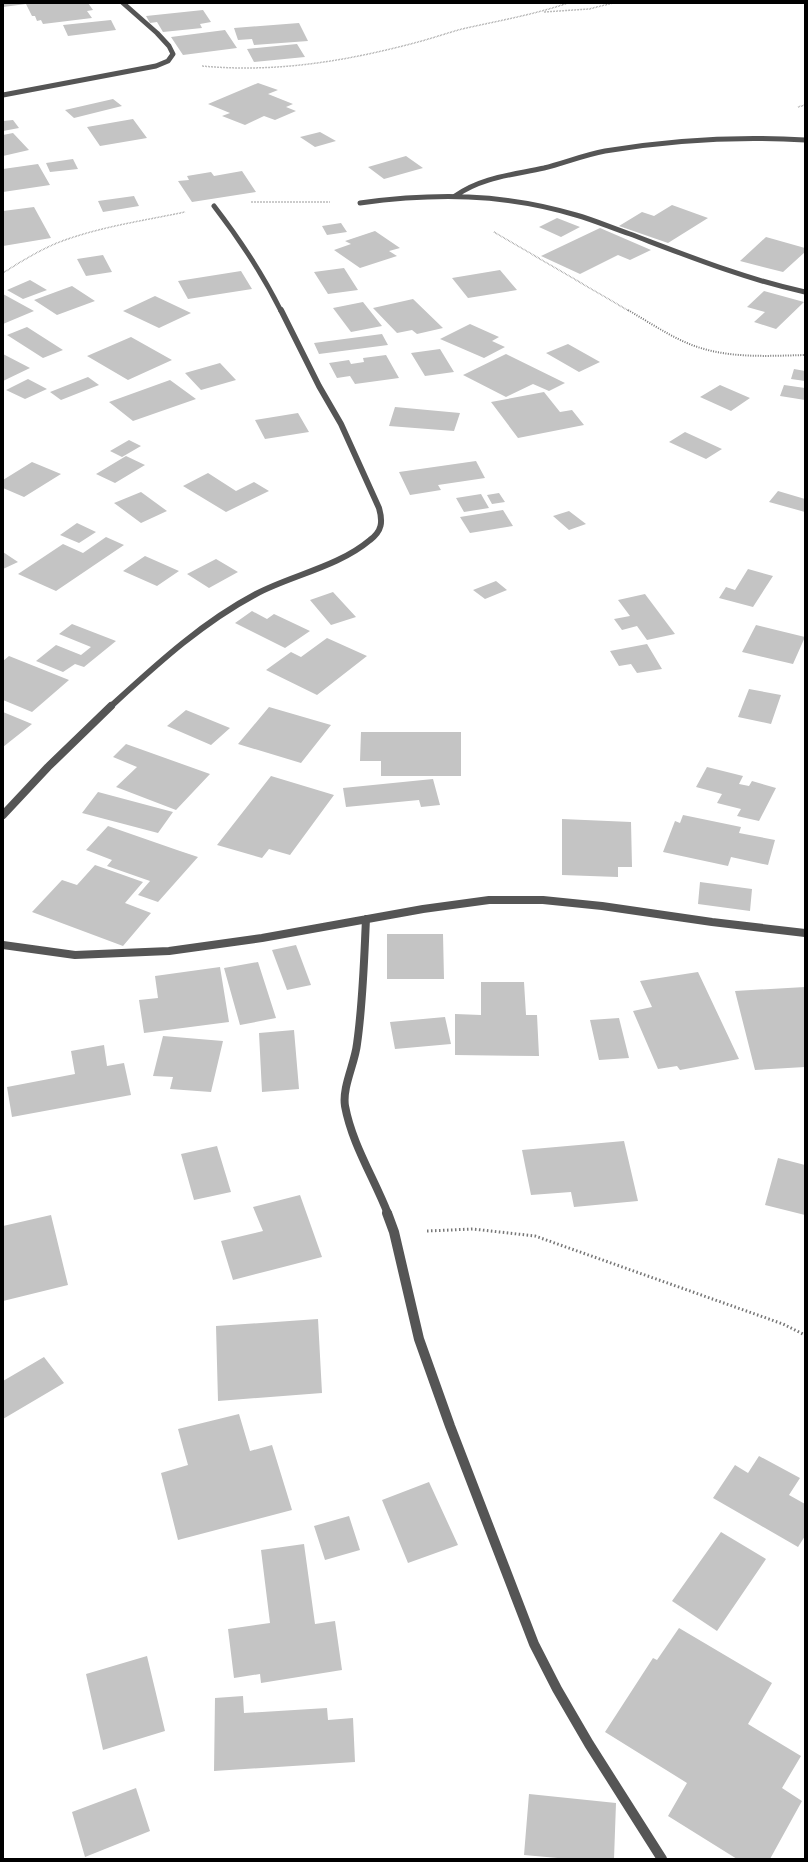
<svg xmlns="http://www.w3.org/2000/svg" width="808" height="1862" viewBox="0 0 808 1862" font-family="Overpass,sans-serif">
<rect width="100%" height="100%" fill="#fff"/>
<path fill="#c4c4c4" d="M3 3H88L93 10 87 11 92 18 43 24 41 20 37 21 35 16H32L26 4 3 7Z
M203 10 211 22 200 24 202 28 163 32 157 22 150 23 146 16Z
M111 20 116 30 68 36 63 25Z
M299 23 308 41 254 45 252 39 238 40 234 28Z
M225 30 237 48 183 55 171 37Z
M297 44 305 57 254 62 247 49Z
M258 83 278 90 268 94 293 104 286 107 296 111 275 120 264 116 245 125 222 116 230 113 208 104Z
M113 99 122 106 74 118 65 110Z
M133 119 147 138 100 146 87 127Z
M13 120 19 128 3 131V121Z
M320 132 336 141 315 147 300 137Z
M13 133 29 150 3 156V135Z
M406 156 423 168 384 179 368 167Z
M73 159 78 169 50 172 46 163Z
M38 164 50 185 3 192V169Z
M242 171 256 192 192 202 178 181 189 180 187 176 211 172 214 176Z
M134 196 139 206 103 212 98 201Z
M672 205 708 218 668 243 619 226 642 212 654 216Z
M34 207 51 238 3 246V211Z
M557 218 580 227 561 237 539 227Z
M341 223 347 232 327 235 322 226Z
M600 228 651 250 630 260 618 255 580 274 541 256Z
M375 231 400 248 389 251 397 256 360 268 334 250 351 244 345 241Z
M766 237 805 248V252L783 272 740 261Z
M103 255 112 272 86 276 77 259Z
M344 268 358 290 328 294 314 272Z
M500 270 517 290 468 298 452 278Z
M241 271 252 289 188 299 178 281Z
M30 280 47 290 23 299 7 290Z
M72 286 95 301 57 315 34 300Z
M764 291 804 302 776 329 754 322 765 312 747 307Z
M3 294 34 311 3 324Z
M155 296 191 313 159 328 123 311Z
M413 299 443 328 417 334 412 330 397 333 373 308Z
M363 302 382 326 351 332 333 308Z
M470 324 499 337 492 341 505 347 484 358 440 339Z
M27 327 63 350 43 358 7 335Z
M382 334 388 345 319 354 314 343Z
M131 337 172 360 128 380 87 356Z
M568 344 600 362 579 372 546 353Z
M440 349 454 372 425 376 411 353Z
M3 354 30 368 3 381Z
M506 354 565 383 549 391 533 384 506 397 463 375Z
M386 355 399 378 355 384 350 376 337 378 329 363 349 360 351 364 364 362 363 358Z
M220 363 236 380 201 390 185 373Z
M794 369 805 371V381L791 379Z
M88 377 99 385 61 400 50 392Z
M28 379 47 389 25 399 6 390Z
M170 380 196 399 133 421 109 402Z
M720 385 750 398 731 411 700 397Z
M784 385 805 388V400L780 396Z
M544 392 560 412 572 410 584 425 518 438 491 402Z
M395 407 460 413 454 431 389 426Z
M298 413 309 432 265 439 255 420Z
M685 432 722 449 706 459 669 442Z
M129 440 141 446 122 457 110 451Z
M126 456 145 465 115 483 96 474Z
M476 461 485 478 438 485 441 490 410 495 399 472Z
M32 462 61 474 24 497 3 488V480Z
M208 473 236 491 254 482 269 491 226 512 183 486Z
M778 491 805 499V512L769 502Z
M141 492 167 511 141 523 114 503Z
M499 493 505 502 492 504 487 495Z
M481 494 489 508 464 512 456 498Z
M503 510 513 526 470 533 460 517Z
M569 511 586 524 569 530 553 516Z
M77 523 96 532 79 543 60 535Z
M106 537 124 545 56 591 18 574 63 544 83 553Z
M3 552 18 562 3 569Z
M145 556 179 571 157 586 123 571Z
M216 559 238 572 209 588 187 574Z
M748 569 773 576 753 607 719 598 726 587 735 590Z
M496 581 507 590 485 599 473 590Z
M333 592 356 617 331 625 310 600Z
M645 594 675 634 647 640 637 626 622 630 614 619 630 616 618 600Z
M252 611 267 619 274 614 310 631 285 648 235 623Z
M72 624 116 641 84 667 75 664 63 672 36 661 56 645 81 655 91 647 59 634Z
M756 625 805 637 793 664 742 652Z
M327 638 367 656 317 695 266 670 291 652 301 657Z
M647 644 662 669 637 673 631 664 619 666 610 651Z
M9 656 69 680 32 712 3 700V661Z
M749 689 781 695 771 724 738 717Z
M269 707 331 725 301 763 238 744Z
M186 710 230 728 211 745 167 726Z
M3 712 32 724 3 747Z
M361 732H461V776H381V761H360Z
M126 744 210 774 176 810 116 787 137 767 113 757Z
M707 767 743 776 739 784 749 786 752 781 776 788 759 821 737 816 741 809 717 803 722 794 696 787Z
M271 776 334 795 290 855 269 849 262 858 217 845Z
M433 779 440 805 421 807 419 800 346 807 343 788Z
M98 792 173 812 158 833 82 813Z
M683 815 741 827 739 833 775 840 768 865 731 857 728 866 663 852 675 821 680 823Z
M562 819 631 822 632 867H618V877L562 875Z
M108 826 177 850 198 857 158 902 138 895 150 881 107 866 112 860 86 850Z
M95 865 143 882 125 903 151 913 123 946 32 912 62 880 77 885Z
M700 882 752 889 750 911 698 904Z
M387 934H443L444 979H387Z
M296 945 311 985 287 990 272 950Z
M258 962 276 1018 240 1025 224 968Z
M220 967 229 1022 144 1033 139 1000 158 998 155 976Z
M698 972 739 1059 680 1070 677 1066 658 1069 633 1011 652 1007 640 981Z
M481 982H524L526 1015H537L539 1056 455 1055V1014L481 1015Z
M805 987V1067L755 1070 735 991Z
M445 1017 451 1044 395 1049 390 1022Z
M619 1018 629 1058 599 1060 590 1020Z
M294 1030 299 1089 262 1092 259 1033Z
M163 1036 223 1041 211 1092 170 1089 173 1077 153 1076Z
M104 1045 107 1066 124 1063 131 1095 12 1117 7 1087 75 1074 71 1051Z
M624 1141 638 1201 574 1207 571 1192 531 1195 522 1150Z
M217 1146 231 1192 194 1200 181 1154Z
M778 1158 805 1165V1215L765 1205Z
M300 1195 322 1257 233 1280 221 1241 263 1231 253 1207Z
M51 1215 68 1285 3 1301V1226Z
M318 1319 322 1393 218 1401 216 1326Z
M44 1357 64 1383 3 1419V1381Z
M239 1414 250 1451 272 1445 292 1510 178 1540 161 1473 188 1465 178 1429Z
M759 1456 800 1478 789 1495 805 1504V1536L798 1547 713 1498 735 1465 748 1473Z
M429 1482 458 1545 408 1563 382 1500Z
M349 1516 360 1550 325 1560 314 1526Z
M721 1532 766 1559 717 1631 672 1601Z
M304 1544 315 1624 335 1621 342 1670 261 1683 260 1674 234 1678 228 1629 270 1623 261 1550Z
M679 1628 772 1683 748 1724 801 1756 782 1788 802 1801 770 1859H737L668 1816 687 1783 605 1732 653 1658 657 1660Z
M147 1656 165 1731 103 1750 86 1674Z
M243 1696 244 1713 327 1708 328 1720 353 1718 355 1762 214 1771 215 1698Z
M136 1788 150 1831 85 1857 72 1812Z
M529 1794 616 1803 614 1859H569L524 1855Z"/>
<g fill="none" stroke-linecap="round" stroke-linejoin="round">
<path stroke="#777" stroke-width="1.5" stroke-dasharray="0.5 1" stroke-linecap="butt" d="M544 12 589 9 613 3
M202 66C276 73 347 61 418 42 433 38 447 33 462 29 497 21 533 15 568 3
M798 107 805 105
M251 202H330
M494 232 629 311
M3 273C20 262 38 251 57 243 98 227 142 221 185 212"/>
<path stroke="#777" stroke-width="2" stroke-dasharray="1 1.5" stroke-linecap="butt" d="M628 310C647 321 666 334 687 343 724 359 766 356 805 355"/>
<path stroke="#777" stroke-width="3" stroke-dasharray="1.5 2.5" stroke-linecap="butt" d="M427 1231 473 1229 535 1236 783 1324 805 1335"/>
<path stroke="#555" stroke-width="5" d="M3 95 156 66 168 61 173 54 169 46 157 33 123 3
M455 196C482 177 512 175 544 168 564 163 584 155 605 151 671 140 738 136 805 140
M360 203C434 193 503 193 576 215 594 220 612 228 630 234 688 256 745 279 805 292
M214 206C241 241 261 271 281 311"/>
<path stroke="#555" stroke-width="6" d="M110 707C155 666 201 623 256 594 292 575 338 567 370 540 382 531 383 522 379 508L341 424 319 386 281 310"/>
<path stroke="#555" stroke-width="8" d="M3 815 48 767 111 706
M366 919C364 961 363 1002 357 1044 355 1063 342 1087 345 1106 352 1144 374 1178 388 1214
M3 945 75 955 169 951 262 938 423 909 489 900H543L602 906 712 922 805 933"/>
<path stroke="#555" stroke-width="10" d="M387 1213 394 1232 419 1339 450 1426 534 1644 557 1689 589 1744 662 1859"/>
</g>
<rect width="808" height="1862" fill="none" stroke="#000000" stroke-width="8"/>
</svg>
